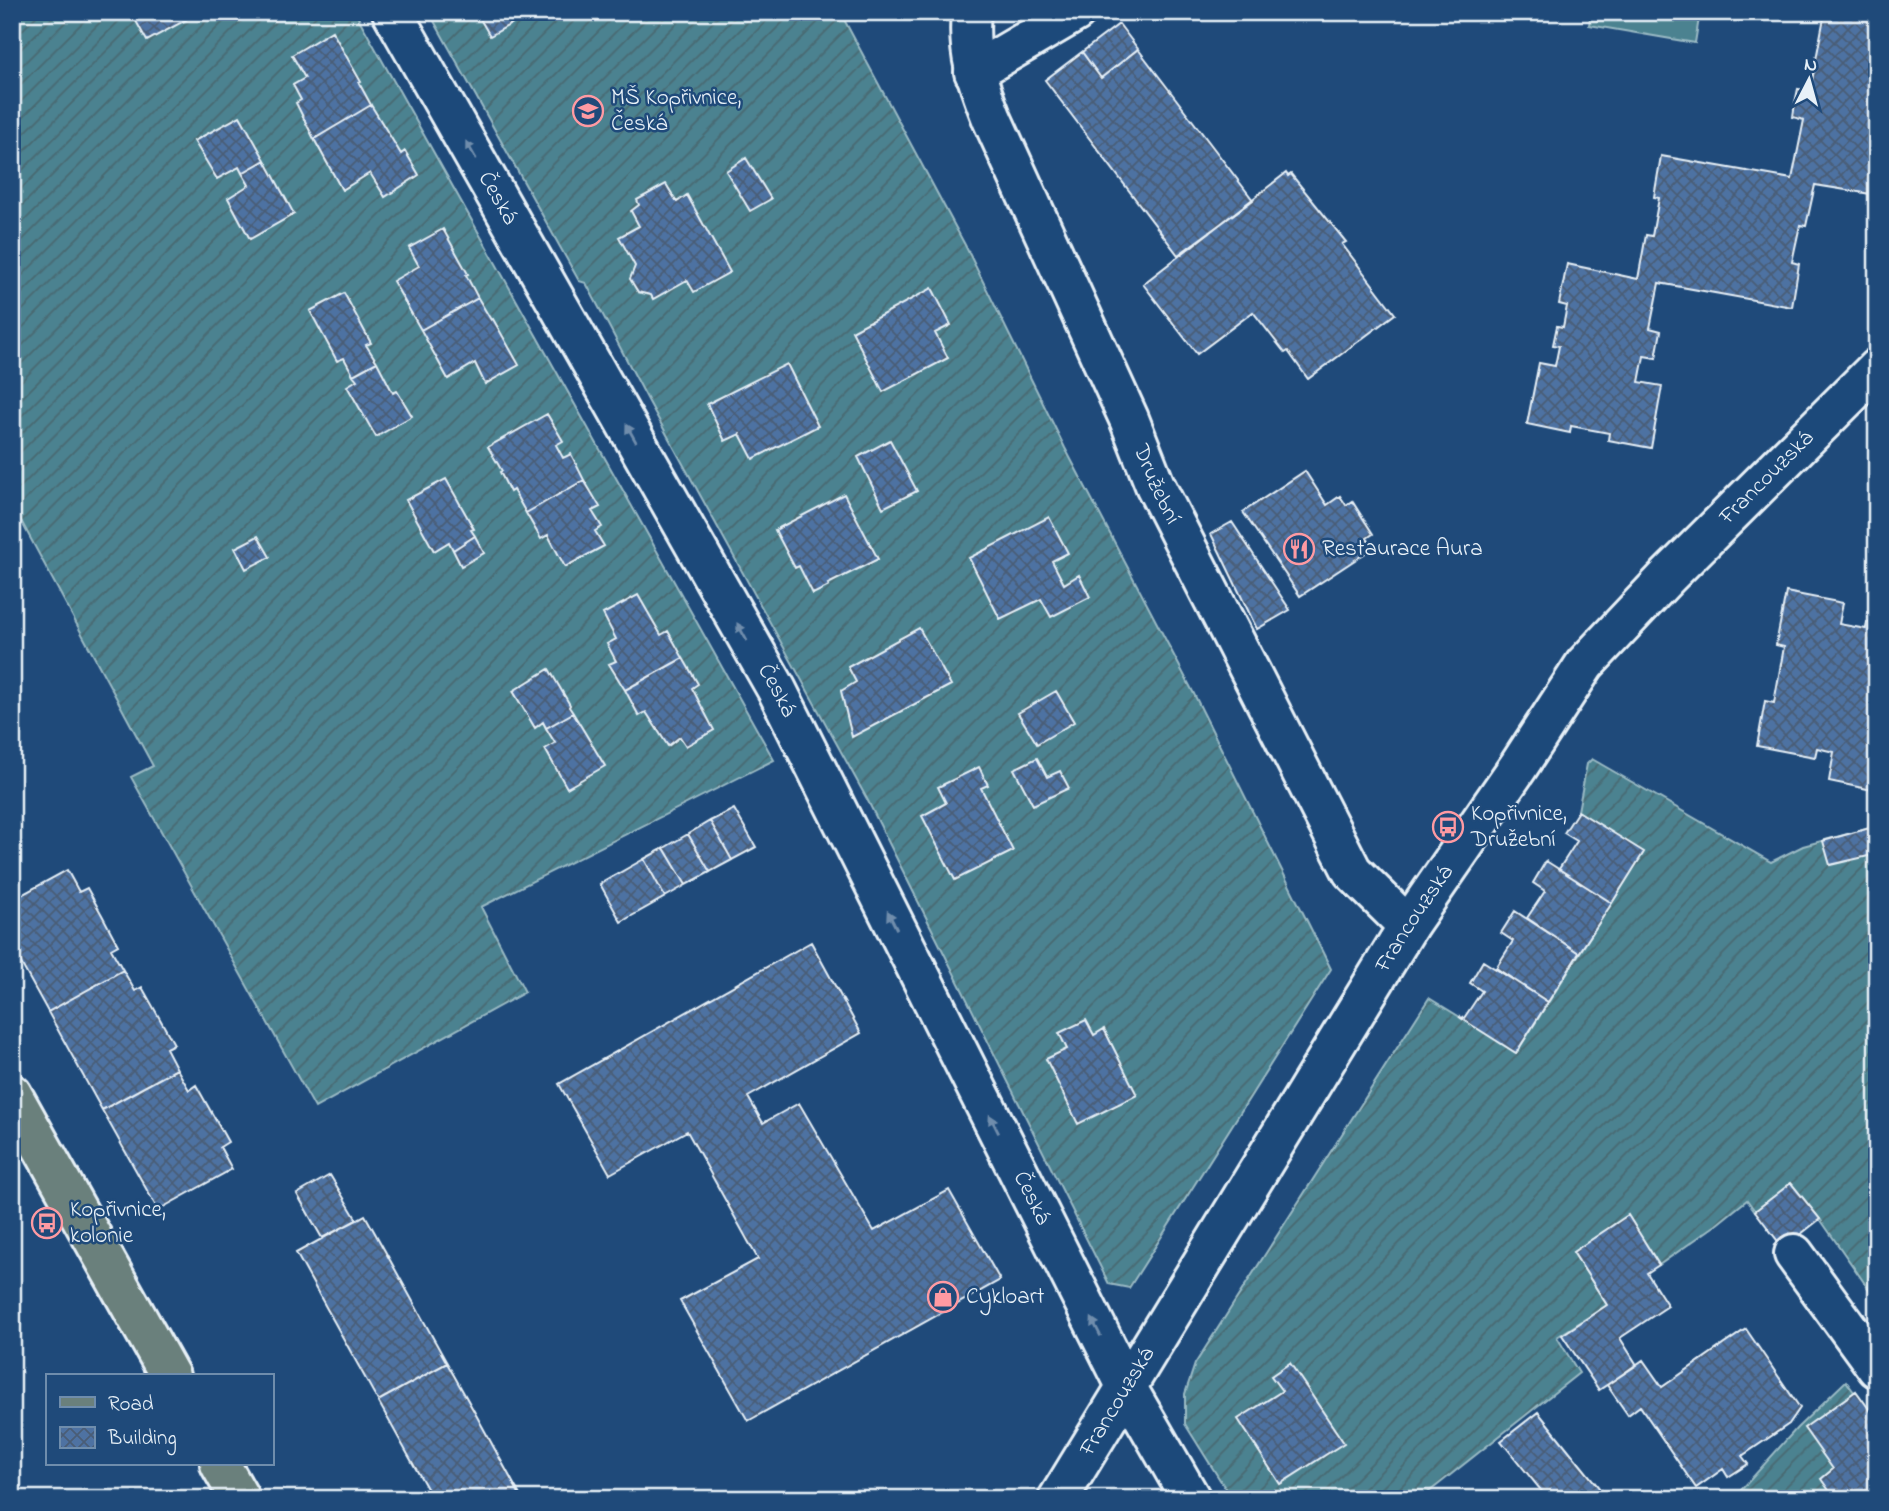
<svg xmlns="http://www.w3.org/2000/svg" width="1889" height="1511" viewBox="0 0 1889 1511" font-family="'Indie Flower',sans-serif">
<defs>
<pattern id="garden-furrows" width="10" height="10" patternUnits="userSpaceOnUse" patternTransform="scale(1.75)"><rect width="10" height="10" fill="#4c8290"/><path d="M-1 1l2-2M0 10L10 0M9 11l2-2" fill="none" stroke="#496870"/></pattern>
<pattern id="building-cross-hatch" width="8" height="8" patternUnits="userSpaceOnUse" patternTransform="scale(1.75)"><rect width="8" height="8" fill="#4e72a2"/><path d="M0 0l8 8M0 8l8-8" fill="none" stroke="#4a5d76"/></pattern>
</defs>
<rect width="100%" height="100%" fill="#1f4a7a"/>
<filter id="ink" filterUnits="userSpaceOnUse"><feTurbulence type="fractalNoise" baseFrequency=".0143" numOctaves="2"/><feDisplacementMap in="SourceGraphic" scale="14" xChannelSelector="R" yChannelSelector="G"/><feConvolveMatrix kernelMatrix="1 2 1 2 8 2 1 2 1" color-interpolation-filters="sRGB"/></filter>
<g filter="url(#ink)">
<path fill="#4c8290" stroke="#9abac4" stroke-width="2" d="M1591 12H1700L1695 43 1589 25Z"/>
<path fill="url(#garden-furrows)" stroke="#9abac4" stroke-width="2" d="M12 12H355L774 760 481 907 525 992 315 1108 131 777 153 766 12 504Z
M429 12H840L965 245 1065 448 1192 690 1331 969 1129 1288 1109 1284 867 799 649 402 586 283 579 281Z
M1592 759 1771 862 1803 846 1877 826V1301L1820 1219 1791 1184 1755 1211 1747 1200 1716 1225 1659 1265 1628 1216 1573 1252 1607 1305 1557 1337 1579 1373 1420 1499H1232L1185 1424V1394L1195 1364 1429 998 1517 1052 1643 853 1578 811 1587 764Z
M1846 1381 1854 1392 1856 1391 1877 1420V1499H1733L1797 1428Z"/>
<path fill="url(#building-cross-hatch)" stroke="#e8f1f8" stroke-width="2" d="M131 12H181L186 20 147 41Z
M476 12H532L490 36Z
M1825 12H1877V195L1815 185 1806 226 1800 225 1792 262 1799 264 1792 307 1659 283 1650 328 1661 331 1656 358 1644 356 1639 382 1662 386 1651 448 1608 440 1609 433 1571 426 1570 433 1527 424 1539 363 1555 366 1559 346 1553 345 1557 326 1563 327 1567 306 1559 304 1567 264 1638 279 1646 235 1652 236 1659 198 1654 197 1661 156 1792 179 1804 120 1793 117 1795 103 1798 89 1810 91Z
M1119 24 1138 49 1101 78 1082 52Z
M332 31 361 82 359 83 371 105 314 139 296 103 301 100 293 85 305 78 292 55Z
M1138 49 1253 200 1178 255 1045 80 1082 52 1101 78Z
M371 105 401 154 405 151 419 175 385 197 370 173 342 190 314 139Z
M240 116 265 160 242 173 239 167 217 179 194 141Z
M746 158 771 199 750 211 726 171Z
M265 160 294 214 250 239 228 198 249 185 242 173Z
M1286 173 1288 176 1291 174 1346 242 1342 244 1395 314 1308 379 1288 351 1285 353 1253 312 1197 354 1143 284Z
M666 184 677 202 687 195 730 272 694 292 687 280 653 299 651 295 638 292 630 279 635 266 619 237 639 226 631 211 639 205 637 200Z
M443 229 468 274 466 275 478 298 421 330 393 281 419 266 409 248Z
M932 288 951 325 935 333 948 358 883 392 852 331Z
M344 293 371 343 366 345 377 362 353 375 344 358 337 361 310 311Z
M478 298 491 320 493 319 519 365 485 384 475 363 448 379 421 330Z
M377 362 393 393 397 391 412 416 376 437 347 386 357 380 353 375Z
M787 364 818 426 753 459 740 434 725 441 707 404Z
M547 414 563 441 556 445 563 458 571 454 584 480 526 513 513 490 510 492 500 472 502 471 488 447Z
M890 440 917 491 883 508 858 457Z
M1305 471 1327 505 1340 496 1346 505 1352 501 1373 534 1367 538 1373 548 1300 596 1243 512Z
M446 479 474 529 471 530 475 536 453 550 449 542 434 551 406 500Z
M584 480 600 507 592 511 602 527 595 531 604 546 565 567 548 535 541 539 526 513Z
M844 494 878 559 828 584 829 586 813 594 799 566 795 568 775 530Z
M1049 517 1068 553 1052 561 1064 584 1079 575 1090 597 1051 617 1041 599 1000 619 969 558Z
M1232 522 1290 610 1257 629 1211 534Z
M258 536 270 557 246 569 235 548Z
M475 536 484 553 461 566 453 550Z
M1786 592 1843 603 1839 624 1866 629 1867 622 1877 623V791L1829 781 1834 752 1817 748 1815 757 1757 746 1765 701 1774 703 1784 647 1776 645Z
M638 595 661 635 668 631 683 658 625 690 609 664 616 661 607 644 616 639 603 614Z
M919 628 951 685 852 737 841 691 856 682 848 667Z
M683 658 698 684 692 688 714 730 686 746 680 737 668 746 646 712 639 716 625 690Z
M549 669 570 705 569 707 573 713 546 728 543 722 535 728 513 691Z
M1056 691 1074 722 1037 744 1018 713Z
M573 713 605 766 567 788 545 749 555 743 546 728Z
M1037 758 1047 777 1060 771 1069 788 1033 805 1014 769Z
M979 767 988 785 981 788 1013 851 955 880 922 816 946 803 938 787Z
M734 809 756 847 732 860 710 821Z
M1578 811 1644 852 1612 903 1559 869 1577 841 1564 833Z
M710 821 732 860 710 872 688 834Z
M1877 826V854L1830 865 1823 841Z
M688 834 710 872 686 885 664 848Z
M664 848 686 885 665 897 644 859Z
M644 859 665 897 621 922 600 884Z
M1546 861 1612 903 1579 953 1527 918 1545 891 1533 883Z
M67 870 79 892 87 888 102 915 118 945 111 949 123 970 48 1012 12 947V900Z
M1515 911 1579 953 1548 1002 1496 968 1513 941 1501 933Z
M811 942 861 1033 748 1097 763 1123 799 1103 874 1231 949 1190 1000 1280 748 1421 680 1301 758 1259 687 1131 610 1174 559 1084Z
M1483 961 1548 1002 1516 1053 1459 1017 1464 1018 1482 991 1470 983Z
M123 970 135 991 142 987 174 1044 166 1048 177 1069 102 1110 48 1012Z
M1086 1020 1094 1035 1104 1029 1137 1095 1078 1124 1046 1059 1067 1049 1059 1033Z
M177 1069 189 1090 196 1085 228 1142 220 1147 232 1169 158 1210 102 1110Z
M330 1175 357 1220 322 1238 297 1194Z
M1791 1183 1820 1219 1783 1248 1755 1211Z
M365 1215 447 1363 378 1401 296 1253Z
M1628 1215 1659 1265 1647 1273 1668 1306 1620 1338 1637 1365 1599 1390 1562 1335 1607 1305 1573 1252Z
M1746 1329 1800 1408 1789 1424 1742 1456 1748 1464 1728 1477 1723 1469 1696 1488 1640 1406 1628 1415 1607 1385 1643 1360 1662 1387Z
M447 1363 475 1413 522 1499H433L407 1453 378 1401Z
M1290 1363 1344 1443 1280 1484 1238 1419 1282 1391 1271 1376Z
M1856 1391 1877 1420V1499H1854L1851 1494 1845 1499H1835L1821 1479 1833 1469 1804 1428Z
M1538 1412 1600 1489 1589 1499H1548L1501 1441Z"/>
<g fill="none" stroke-linecap="round" stroke-linejoin="round">
<g stroke="#e8f1f8" stroke-width="44">
<g id="minor">
<path id="s1" d="M392 12 777 690 1127 1388 1191 1499"/>
<path id="s2" d="M971 12C967 54 977 81 992 119L1129 419 1155 485 1352 871 1408 926"/>
<path d="M974 72 1076 12"/>
<path d="M1794 1254 1877 1368"/>
<path id="s3" d="M1058 1499 1408 926 1518 767 1585 664 1668 576 1877 368"/>
</g>
</g>
<g stroke="#e8f1f8" stroke-width="44">
<path id="major" d="M12 1094 170 1376
M220 1464 240 1499"/>
</g>
<use href="#minor" stroke="#1f4a7a" stroke-width="38"/>
<use href="#major" stroke="#6a807c" stroke-width="38"/>
</g>
<defs><path id="oneway-solid" d="M-6-.8H1V-3.2L6.5 0L1 3.2V.8H-6Z" transform="scale(1.75)"/></defs>
<g fill="#6f8dac">
<use href="#oneway-solid" transform="translate(471 150) rotate(-120)"/>
<use href="#oneway-solid" transform="translate(631 433) rotate(-119)"/>
<use href="#oneway-solid" transform="translate(742 632) rotate(-119)"/>
<use href="#oneway-solid" transform="translate(892 920) rotate(-117)"/>
<use href="#oneway-solid" transform="translate(994 1124) rotate(-117)"/>
<use href="#oneway-solid" transform="translate(1096 1327) rotate(-117)"/>
</g>
</g>
<defs>
<g id="school-ring" transform="scale(1.575)"><circle r="9.5" fill="#1f4a7a" stroke="#ff9aa2" stroke-width="1.5"/><path d="M0-5L7-2L0 1L-7-2ZM-4 1L0 2.5L4 1V4Q0 6-4 4Z" fill="#ff9aa2"/></g>
<g id="restaurant-ring" transform="scale(1.575)"><circle r="9.5" fill="#1f4a7a" stroke="#ff9aa2" stroke-width="1.5"/><path d="M-5-6h1v4h1v-4h1v4h1v-4h1v5L-1.5 .5V6h-2V.5L-5-1ZM5-6V6H3V1.5H1.5Q1.5-4 5-6Z" fill="#ff9aa2"/></g>
<g id="bus-ring" transform="scale(1.575)"><circle r="9.5" fill="#1f4a7a" stroke="#ff9aa2" stroke-width="1.5"/><path d="M-5-6H5V4H4V6H2V4H-2V6H-4V4H-5ZM-3.5-4V0h7V-4ZM-3.5 1.2v1.5H-2V1.2ZM2 1.2v1.5H3.5V1.2Z" fill="#ff9aa2"/></g>
<g id="shop-ring" transform="scale(1.575)"><circle r="9.5" fill="#1f4a7a" stroke="#ff9aa2" stroke-width="1.5"/><path d="M-5-2.5h2.3a2.7 3.5 0 0 1 5.4 0H5L5.5 6h-11ZM-1.5-2.5h3a1.5 2.3 0 0 0-3 0Z" fill="#ff9aa2"/></g>
</defs>
<g fill-rule="evenodd">
<use href="#school-ring" x="588" y="111"/>
<use href="#restaurant-ring" x="1299" y="549"/>
<use href="#bus-ring" x="1448" y="827"/>
<use href="#bus-ring" x="47" y="1223"/>
<use href="#shop-ring" x="943" y="1297"/>
</g>
<g text-anchor="middle" dominant-baseline="central" stroke-width="5" stroke-linejoin="round" paint-order="stroke">
<g font-size="23" fill="#e8f1f8" stroke="#1f4a7a" text-anchor="start">
<text x="611" y="98">MŠ Kopřivnice,<tspan x="611" dy="26">Česká</tspan></text>
<text x="1322" y="549">Restaurace Aura</text>
<text x="1471" y="814">Kopřivnice,<tspan x="1471" dy="26">Družební</tspan></text>
<text x="70" y="1210">Kopřivnice,<tspan x="70" dy="26">kolonie</tspan></text>
<text x="966" y="1297">Cykloart</text>
</g>
<g font-size="23" fill="#e8f1f8" stroke="#1f4a7a">
<text stroke="none"><textPath href="#s1" startOffset="214">Česká</textPath></text>
<text stroke="none"><textPath href="#s3" startOffset="1248">Francouzská</textPath></text>
<text stroke="none"><textPath href="#s2" startOffset="511">Družební</textPath></text>
<text stroke="none"><textPath href="#s1" startOffset="780">Česká</textPath></text>
<text stroke="none"><textPath href="#s3" startOffset="681">Francouzská</textPath></text>
<text stroke="none"><textPath href="#s1" startOffset="1348">Česká</textPath></text>
<text stroke="none"><textPath href="#s3" startOffset="114">Francouzská</textPath></text>
</g>
</g>
<rect width="1889" height="1511" fill="none" stroke="#1f4a7a" stroke-width="42"/>
<rect x="21" y="21" width="1847" height="1469" fill="none" stroke="#e8f1f8" stroke-width="2.5" filter="url(#ink)"/>
<rect x="46" y="1374" width="228" height="91" fill="#1f4a7a" stroke="#6f8dac" stroke-width="2"/>
<rect x="60" y="1397" width="35" height="10" fill="#6a807c" stroke="#6f8dac" stroke-width="2"/>
<text x="108" y="1410" font-size="21" fill="#e8f1f8">Road</text>
<rect x="60" y="1427" width="35" height="21" fill="url(#building-cross-hatch)" stroke="#6f8dac" stroke-width="2"/>
<text x="108" y="1444" font-size="21" fill="#e8f1f8">Building</text>
<g transform="translate(1809 80) rotate(6)" stroke="#1f4a7a" stroke-width="5" paint-order="stroke">
<path d="M0-5L12 26L0 18L-12 26Z" fill="#e8f1f8"/>
<text y="-10" font-size="19" font-weight="bold" text-anchor="middle" fill="#e8f1f8">N</text>
</g>
</svg>
